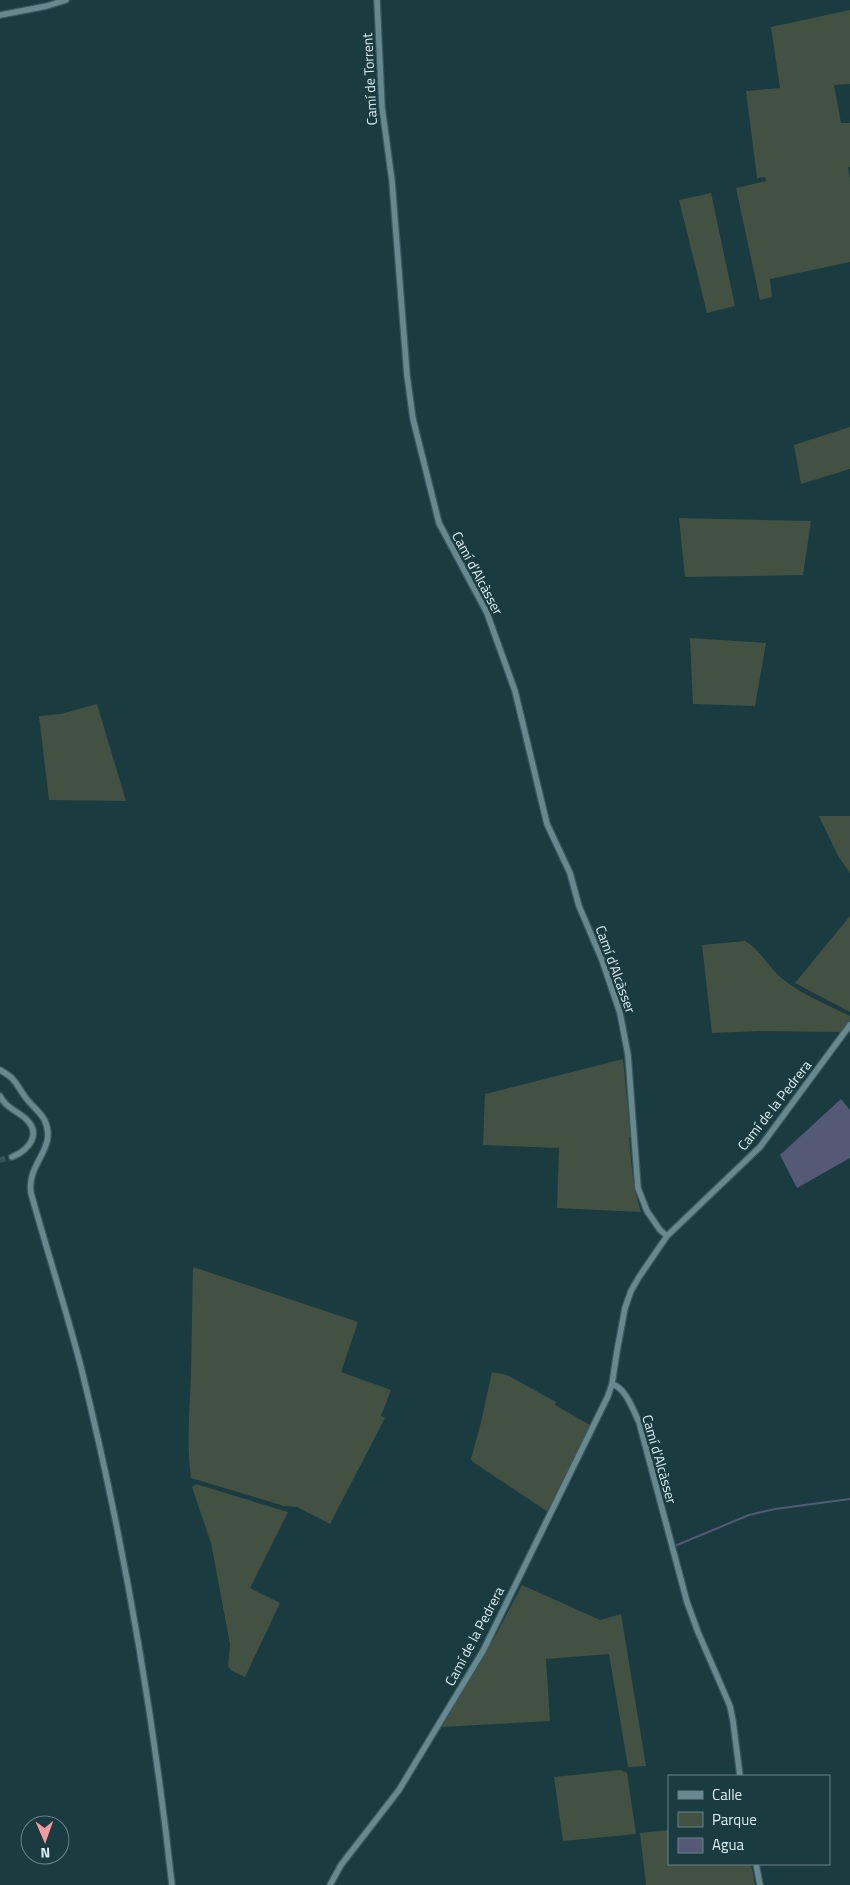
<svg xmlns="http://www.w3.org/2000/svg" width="850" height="1885" viewBox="0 0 850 1885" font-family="'Titillium Web',sans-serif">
<rect width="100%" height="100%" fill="#1a3b40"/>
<path fill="#435142" d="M850 10V84L834 85 841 123H850V167H848L850 178V262L770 279 772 297 760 300 736 188 766 181 765 177 757 178 746 91 780 88 771 27Z
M711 193 735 306 707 313 679 200Z
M850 427V469L801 484 794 445Z
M679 518 811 521 803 575 685 577Z
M690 638 766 643 755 706 693 704Z
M97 704 126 801 49 800 39 716 61 714Z
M819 816H850V873L838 856Z
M850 916V1012L795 983Z
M745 941C761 950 769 969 784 980 803 995 828 1005 850 1016V1021L842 1032 760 1031 712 1033 702 945Z
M623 1059 631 1137H629C631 1163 633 1188 641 1212L557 1208 559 1148 483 1145 485 1094Z
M193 1267 358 1322 341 1372 391 1390 381 1416 385 1418 330 1524 297 1507 284 1506 191 1478C186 1442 190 1407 191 1371 192 1336 192 1301 193 1267Z
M492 1372 507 1375 556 1402 555 1405 590 1425 548 1512 473 1462 471 1459 481 1422Z
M196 1484 288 1512 250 1588 280 1603 245 1677 232 1671 228 1666 230 1644 211 1543 192 1487Z
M522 1585 600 1620 621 1614 646 1766 628 1767 609 1654 546 1659 550 1721 441 1727 497 1633Z
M621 1770 627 1773 636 1834 563 1841 554 1777Z
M669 1830V1864H751L755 1885H646L640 1833Z"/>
<path fill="#545a75" d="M841 1099 850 1110V1158L797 1188 780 1155Z"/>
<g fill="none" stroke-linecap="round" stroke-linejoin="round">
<path stroke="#545a75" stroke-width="2" d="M677 1545 749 1515 775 1509 850 1499"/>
<path stroke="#37565b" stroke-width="5.5" stroke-dasharray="5.5 3" stroke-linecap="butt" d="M0 1160 12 1157"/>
<g stroke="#39575c" stroke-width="8">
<path id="street" d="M377 0 382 107 392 181 407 375 413 419 439 523 487 613 515 691 547 824 570 873 579 906 602 960 620 1013 628 1055 638 1188 647 1211 660 1230 667 1236
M0 15 47 6 66 0
M0 1070C18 1080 15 1084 26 1098 31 1105 39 1111 44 1119 59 1148 26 1163 31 1193 47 1251 66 1309 81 1367 123 1537 153 1711 172 1885
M0 1096C6 1108 16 1110 26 1119 42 1134 29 1150 12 1157
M740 1776 733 1721 730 1706 698 1632 687 1602 639 1422C633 1410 626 1388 612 1384L617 1351 625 1308 631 1291 639 1277 667 1236 760 1147 850 1025
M756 1864 760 1885
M330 1885 341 1865 399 1790 483 1651 608 1396 612 1384"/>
</g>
<use href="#street" stroke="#66888e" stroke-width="5.5"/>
</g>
<g text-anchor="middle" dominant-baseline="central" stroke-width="5" stroke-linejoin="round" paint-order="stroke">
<g font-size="14" fill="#ddeff2" stroke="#1a3b40">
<text transform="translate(369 79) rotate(-93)">Camí de Torrent</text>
<text transform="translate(478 573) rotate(62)">Camí d'Alcàsser</text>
<text transform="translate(616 969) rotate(70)">Camí d'Alcàsser</text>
<text transform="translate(774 1105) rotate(-52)">Camí de la Pedrera</text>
<text transform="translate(660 1459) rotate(74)">Camí d'Alcàsser</text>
<text transform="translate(474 1636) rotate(-62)">Camí de la Pedrera</text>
</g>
</g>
<rect x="668" y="1775" width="162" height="90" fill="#1a3b40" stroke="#688387"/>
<rect x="678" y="1791" width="25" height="8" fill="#66888e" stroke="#688387"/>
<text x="712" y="1800" font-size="15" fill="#ddeff2">Calle</text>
<rect x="678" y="1812" width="25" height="15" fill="#435142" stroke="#688387"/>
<text x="712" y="1825" font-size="15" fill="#ddeff2">Parque</text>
<rect x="678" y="1838" width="25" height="15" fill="#545a75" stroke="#688387"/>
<text x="712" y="1850" font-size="15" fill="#ddeff2">Agua</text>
<g transform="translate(45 1840) rotate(178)"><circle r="24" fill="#1a3b40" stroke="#688387"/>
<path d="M0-4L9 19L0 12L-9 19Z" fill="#f49b9f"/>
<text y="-8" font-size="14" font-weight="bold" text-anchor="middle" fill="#ddeff2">N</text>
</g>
</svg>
